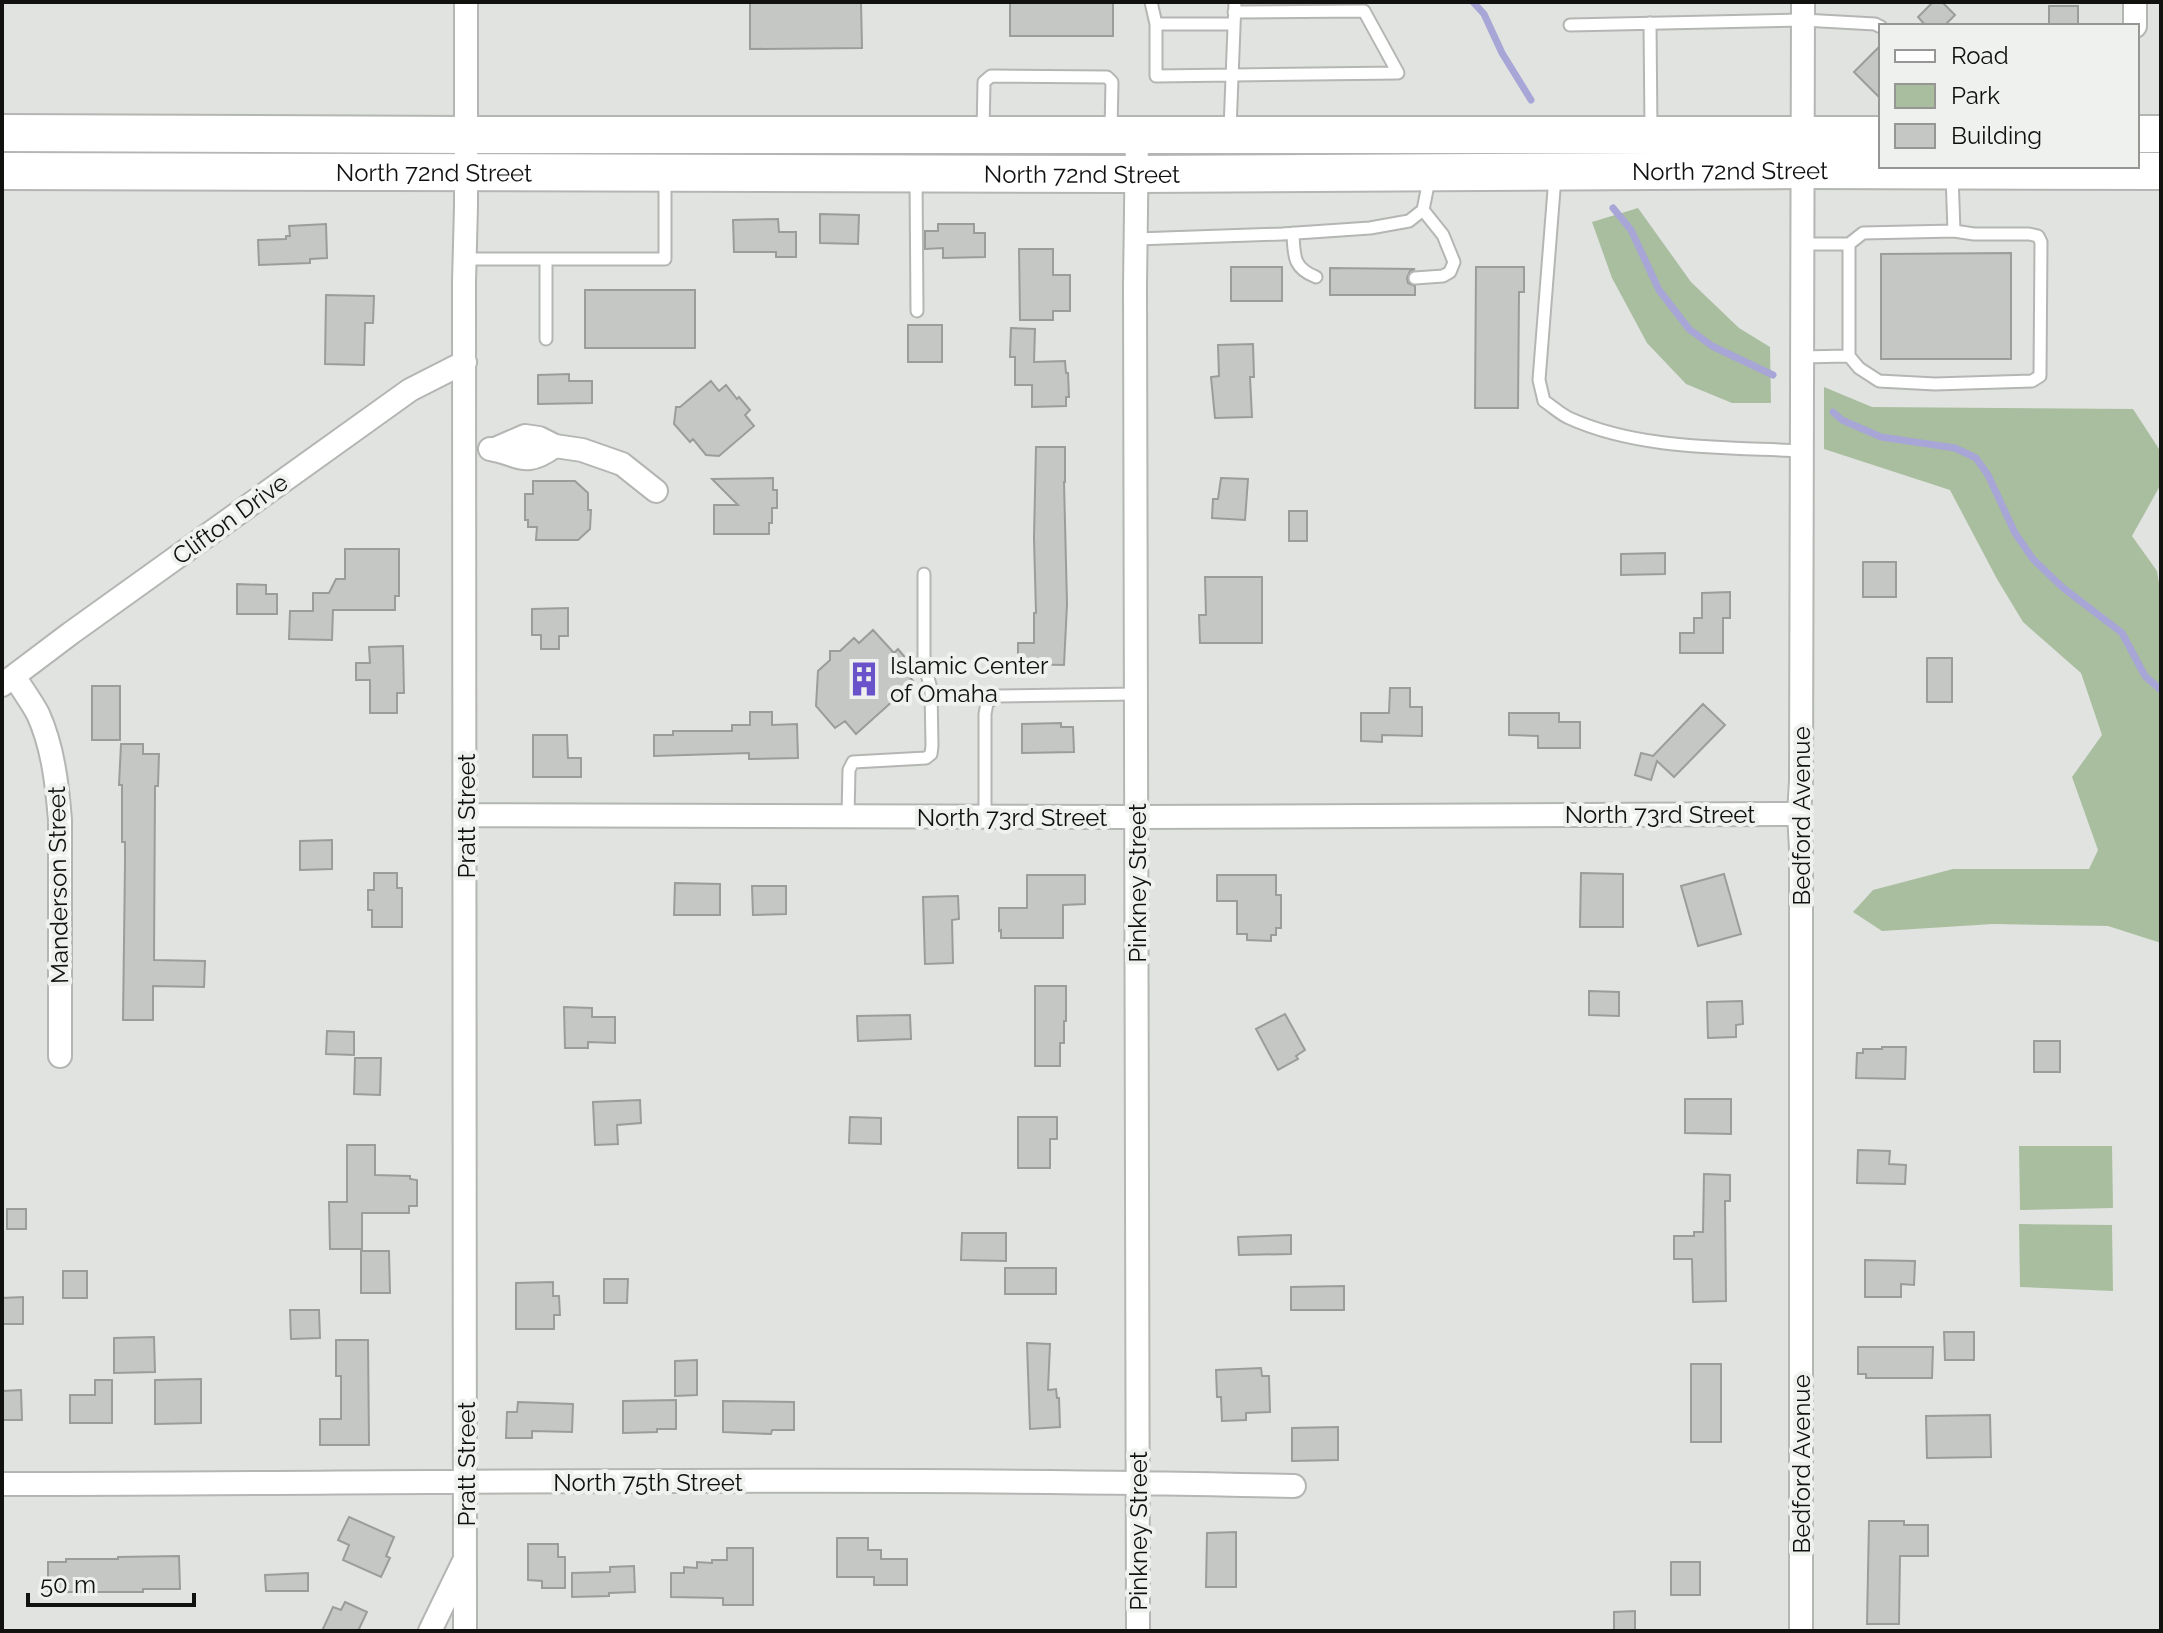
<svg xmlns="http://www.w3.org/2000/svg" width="2163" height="1633" viewBox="0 0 2163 1633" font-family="Raleway,sans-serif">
<rect width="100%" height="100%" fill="#e1e3e0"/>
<path fill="#a9be9f" d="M1638 208 1691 282 1739 328 1770 347 1771 403H1732L1686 384 1647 343 1612 278 1592 222Z
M1824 387 1872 407 2133 409 2161 452V484L2132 536 2157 571 2161 595V943L2108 926 1993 924 1882 931 1853 912 1873 890 1953 869H2089L2098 850 2072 777 2102 735 2081 673 2023 622 1997 579 1950 490 1824 449Z
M2019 1146H2112L2113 1208 2020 1210Z
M2019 1224 2112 1225 2113 1291 2020 1287Z"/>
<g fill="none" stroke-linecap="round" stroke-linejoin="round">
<path stroke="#a8a5d7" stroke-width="7" d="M1473 2 1484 14 1502 53 1531 100
M1613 208 1631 230 1659 290 1689 329 1712 346 1773 375
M1833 412 1842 420 1881 437 1955 448 1976 458 1988 475 2015 533 2033 559 2062 587 2122 633 2145 676 2161 690"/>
</g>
<path fill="#c5c7c4" stroke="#9b9d9a" stroke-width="2" d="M750 2H861L862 48 750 49Z
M1010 2H1113V36H1010Z
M1933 2H1942L1955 15 1944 26H1926L1918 17Z
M2049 6H2078V26H2049Z
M1881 45V99L1854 72Z
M820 214 859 215 858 244 820 243Z
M778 219 779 232H796V257H776V252H734L733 220Z
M326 224 327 258 310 259V263L259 265 258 240 286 239V236H290L289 226Z
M938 224H974V233H985V257L943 258V248L925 249V231H938Z
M1019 249H1053V275H1070V311H1053V320H1020Z
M2011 253V359H1881V254Z
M1231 267H1282V301H1231Z
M1476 267H1524V292H1519L1518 408H1475Z
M1330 268 1415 269 1410 271 1407 278 1408 283 1415 286V295H1330Z
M585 290H695V348H585Z
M326 295 374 296 373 323H365L364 365 325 364Z
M908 325H942V362H908Z
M1011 328 1035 329 1034 362 1065 361 1066 373H1068L1069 397H1066V406L1032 407V385H1015V357H1010Z
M1253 344 1254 377H1250L1252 417 1215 418 1211 377 1219 376 1218 345Z
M569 374V381H592V403L538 404V375Z
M711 381 719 391 726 385 737 399 739 397 750 410 745 415 754 426 719 456 706 455 693 439 690 442 674 424 676 407H680Z
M1036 447H1065V482H1064L1067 604 1064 665 1018 664V643H1034V613H1036L1034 538Z
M773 478V490H777V508H772V523H769V534H714V505H738L712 479Z
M1221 478 1248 479 1245 520 1212 518 1213 499H1218Z
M533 481H575L588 493V510H591L590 529 578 540H536L537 527H528V520H525V494H533Z
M1289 511H1307V541H1289Z
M345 549H399V596H395V610H333L332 640 289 639 290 611H313V593H329L336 579H345Z
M1665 553V574L1621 575V554Z
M1863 562H1896V597H1863Z
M1205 577H1262V643H1200L1199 615H1206Z
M237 584 266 585V594H277V614H237Z
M1730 592V618H1723V653H1680V633H1694V618H1702V593Z
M568 608V636H559V649H541V635H532V609Z
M873 630 894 653 898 649 914 668 907 674 914 682 856 734 845 721 835 728 816 706 818 671 830 660V651H840L854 638 859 643Z
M403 646 404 693H397V713H370V680H356V663H370L369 647Z
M1927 658H1952V702H1927Z
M92 686H120V740H92Z
M1390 688H1410V707H1422V736L1382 735V742L1361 741V713H1389Z
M1703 704 1725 725 1674 777 1657 761 1651 780 1635 775 1641 753 1653 756Z
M750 712H772V725L797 724 798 758 749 759V753L654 756V735H673V731H732V725H750Z
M1509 713H1559V722H1580V748H1538V736L1509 735Z
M1061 723V727H1073L1074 752 1022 753V724Z
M533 735H567L568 758H581V777H533Z
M121 744H143V754H159L158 786H155L154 960 205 961 204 987 153 986V1020H123L125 865V842H122V785H119Z
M332 840V869L300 870V841Z
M374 873H397V888H402V927H372V910H368V890H374Z
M1581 873 1623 874V927H1580Z
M1724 874 1741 934 1698 946 1681 886Z
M1027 875H1085V904L1063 905V938H1001V930L999 931V908H1027Z
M1217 875H1276V895H1281V928H1276V935H1271V941L1247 940V934H1237V901H1217Z
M675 883 720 884V915H674Z
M752 886H786V914L753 915Z
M958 896 959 919 952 920 953 963 925 964 923 897Z
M1035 986H1066V1021H1064V1043H1060V1066H1035Z
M1589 991 1619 992V1016L1589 1015Z
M1742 1001 1743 1024 1736 1025V1037L1708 1038 1707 1002Z
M564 1007 592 1008V1017H615V1043L588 1042V1048H565Z
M1285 1014 1305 1050 1296 1056 1298 1059 1278 1070 1256 1029Z
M910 1015 911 1039 858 1041 857 1016Z
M327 1031 354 1032V1055L326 1054Z
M2034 1041H2060V1072H2034Z
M1882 1047H1906L1905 1079 1856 1078 1857 1053H1863V1049H1882Z
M355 1058H381L380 1095 354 1094Z
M1685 1099H1731V1134L1685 1133Z
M640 1100 641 1123 617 1125 618 1144 595 1145 593 1102Z
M850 1117 881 1118V1144L849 1143Z
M1018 1117H1057V1139H1050V1168H1018Z
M347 1145H375V1175L410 1176V1179L417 1180V1206H409V1213H362V1249H330L329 1202H347Z
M1858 1150 1890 1151 1889 1164 1906 1165 1905 1184 1857 1183Z
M1704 1174 1730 1175V1201H1725L1726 1301 1693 1302 1692 1259H1674V1236H1694V1232H1703Z
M7 1209H26V1229H7Z
M962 1233H1006V1261L961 1260Z
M1291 1235V1254L1239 1255 1238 1237Z
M361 1251H389L390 1293H361Z
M1865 1260 1915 1261 1914 1285 1901 1284V1297H1865Z
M1005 1268H1056V1294H1005Z
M63 1271H87V1298H63Z
M604 1279H628L627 1303H604Z
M553 1282V1296H559L560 1315H554V1329H516V1283Z
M1344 1286V1310H1291V1287Z
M23 1297V1324H2V1298Z
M290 1310H319L320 1338 291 1339Z
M1944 1332H1974V1360H1945Z
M154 1337 155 1372 114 1373V1338Z
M336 1340H368L369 1445H320V1419H341V1376H336Z
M1027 1343 1050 1344 1048 1390 1056 1389 1057 1398H1059L1060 1427 1030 1429Z
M1858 1347H1933L1932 1378H1866V1374H1858Z
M697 1360V1395L675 1396V1361Z
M1691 1364H1721V1442H1691Z
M1261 1368 1262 1376H1269L1270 1412 1246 1413V1420L1222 1421 1221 1397H1217L1216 1370Z
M201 1379V1423L155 1424V1380Z
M95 1380H112V1423H70V1395H95Z
M21 1390 22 1420H2V1391Z
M676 1400V1429H657V1432L623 1433V1401Z
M723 1401 794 1402V1430H772L771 1434 723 1432Z
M518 1402 573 1404 572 1432 532 1431V1438H506L507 1412H517Z
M1990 1415 1991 1457 1927 1458 1926 1416Z
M1338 1427V1460L1292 1461V1428Z
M349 1517 394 1537 386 1556 390 1558 381 1577 343 1560 349 1545 338 1540Z
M1869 1521H1904V1525H1928V1556H1900L1899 1624H1867Z
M1236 1532V1587H1206L1207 1533Z
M837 1538H868V1550H881V1559H907V1585H874V1577H837Z
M528 1544H558V1557H565V1588H542V1581L528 1580Z
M727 1548H753V1605H723V1598L671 1597V1573H684V1567L697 1568V1562L712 1563V1560H727Z
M179 1556 180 1589H143V1592H48V1562H66V1559H118V1557Z
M1671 1562H1700V1595H1671Z
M634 1566 635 1592 609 1593V1596L572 1597V1573L610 1572V1567Z
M308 1573V1591H266L265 1575Z
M345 1602 367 1612 358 1631H322L333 1607 341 1610Z
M1635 1611V1631H1614V1612Z"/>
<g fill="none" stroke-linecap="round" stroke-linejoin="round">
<g stroke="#b4b6b3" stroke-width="15">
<path id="lane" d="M1151 2 1156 24
M1650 23 1651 130
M1234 24H1156V76L1398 73 1364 11 1234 12
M1570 25 1803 20 1875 24 1881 27
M1230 129 1235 2
M983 132 984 82 991 76 1107 77 1112 82 1111 130
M1952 175 1954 231
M916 176 917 311
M1555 177 1539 380 1544 401C1552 406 1560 414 1569 418 1639 450 1726 447 1801 451
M1293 233C1294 256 1293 268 1316 277
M1136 239 1282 234 1370 228 1409 221 1423 210 1430 175
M1802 244H1849L1863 233 1954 231 1974 234H2029L2038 236 2041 242 2040 376 2032 381 1935 384 1879 381 1859 368 1849 356V244
M464 259H665V176
M546 259V339
M1415 278 1443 276 1450 272 1454 262 1443 235 1423 210
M1801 357 1849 356
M848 816 849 770 853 762 926 758 931 754 932 746 931 689 924 663V574
M985 817V714L987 703 997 696 1136 694"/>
</g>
<g stroke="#b4b6b3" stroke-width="26">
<path id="street" d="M2135 26V2
M1137 135 1135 286 1138 1631
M490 449C522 455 524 468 555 446
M495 449 525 436 539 438 555 446 582 450 622 464 656 491
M14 676C22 689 31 701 38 714 53 747 57 784 60 820V1056
M2 685 71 633 410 390 465 362
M466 815 1137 817 1799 814
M2 1484C433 1483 863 1476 1294 1486
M430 1631 463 1563
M465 1631 464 282 466 206V2
M1801 1631V849L1799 814 1801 781 1803 2"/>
</g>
<g stroke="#b4b6b3" stroke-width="40">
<g id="primary">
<path d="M2 133 466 135H1881"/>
<path d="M2137 134H2161"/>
<path id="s1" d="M2 171 1136 174 1802 170 2161 171"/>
</g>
</g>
<use href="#lane" stroke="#fff" stroke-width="11"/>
<use href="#street" stroke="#fff" stroke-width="22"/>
<use href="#primary" stroke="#fff" stroke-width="36"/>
</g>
<defs>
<g id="building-bare" transform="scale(2.76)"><path d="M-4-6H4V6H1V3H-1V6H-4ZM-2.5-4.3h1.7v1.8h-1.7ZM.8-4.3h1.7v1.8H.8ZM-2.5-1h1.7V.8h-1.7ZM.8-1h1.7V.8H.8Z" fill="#6a52cb" stroke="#eef1ed" stroke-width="2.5" paint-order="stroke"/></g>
</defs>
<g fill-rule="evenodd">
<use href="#building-bare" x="864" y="679"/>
</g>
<g text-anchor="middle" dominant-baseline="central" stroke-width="8" stroke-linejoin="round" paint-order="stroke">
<g font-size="24" fill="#111110" stroke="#eef1ed">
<text stroke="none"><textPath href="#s1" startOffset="1728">North 72nd Street</textPath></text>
<text stroke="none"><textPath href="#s1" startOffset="432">North 72nd Street</textPath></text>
<text stroke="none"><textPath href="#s1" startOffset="1080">North 72nd Street</textPath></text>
<text transform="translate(230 519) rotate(-36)">Clifton Drive</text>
<text x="1660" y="814">North 73rd Street</text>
<text transform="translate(466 816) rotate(-90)">Pratt Street</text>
<text transform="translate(1801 816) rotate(-90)">Bedford Avenue</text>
<text x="1012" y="817">North 73rd Street</text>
<text transform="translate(1137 883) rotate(-90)">Pinkney Street</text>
<text transform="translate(58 885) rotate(-91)">Manderson Street</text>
<text transform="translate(466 1464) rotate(-90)">Pratt Street</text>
<text transform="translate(1801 1464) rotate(-90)">Bedford Avenue</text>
<text x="648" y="1482">North 75th Street</text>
<text transform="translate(1138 1531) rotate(-90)">Pinkney Street</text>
</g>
<g font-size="24" fill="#111110" stroke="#eef1ed" text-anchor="start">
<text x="890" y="665">Islamic Center<tspan x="890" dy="28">of Omaha</tspan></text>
</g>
</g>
<rect width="2163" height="1633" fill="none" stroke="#111110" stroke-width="8"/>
<rect x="1879" y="24" width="260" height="144" fill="#eef1ed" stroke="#969795" stroke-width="2"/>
<rect x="1895" y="50" width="40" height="12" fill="#ffffff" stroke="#969795" stroke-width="2"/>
<text x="1951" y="64" font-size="24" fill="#111110">Road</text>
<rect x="1895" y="84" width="40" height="24" fill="#a9be9f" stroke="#969795" stroke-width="2"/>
<text x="1951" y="104" font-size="24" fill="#111110">Park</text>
<rect x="1895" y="124" width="40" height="24" fill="#c5c7c4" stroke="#969795" stroke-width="2"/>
<text x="1951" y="144" font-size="24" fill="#111110">Building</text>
<path d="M28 1593v12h166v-12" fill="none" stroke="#111110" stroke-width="4"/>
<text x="40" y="1593" font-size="24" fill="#111110" stroke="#eef1ed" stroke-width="6" paint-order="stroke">50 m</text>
</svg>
